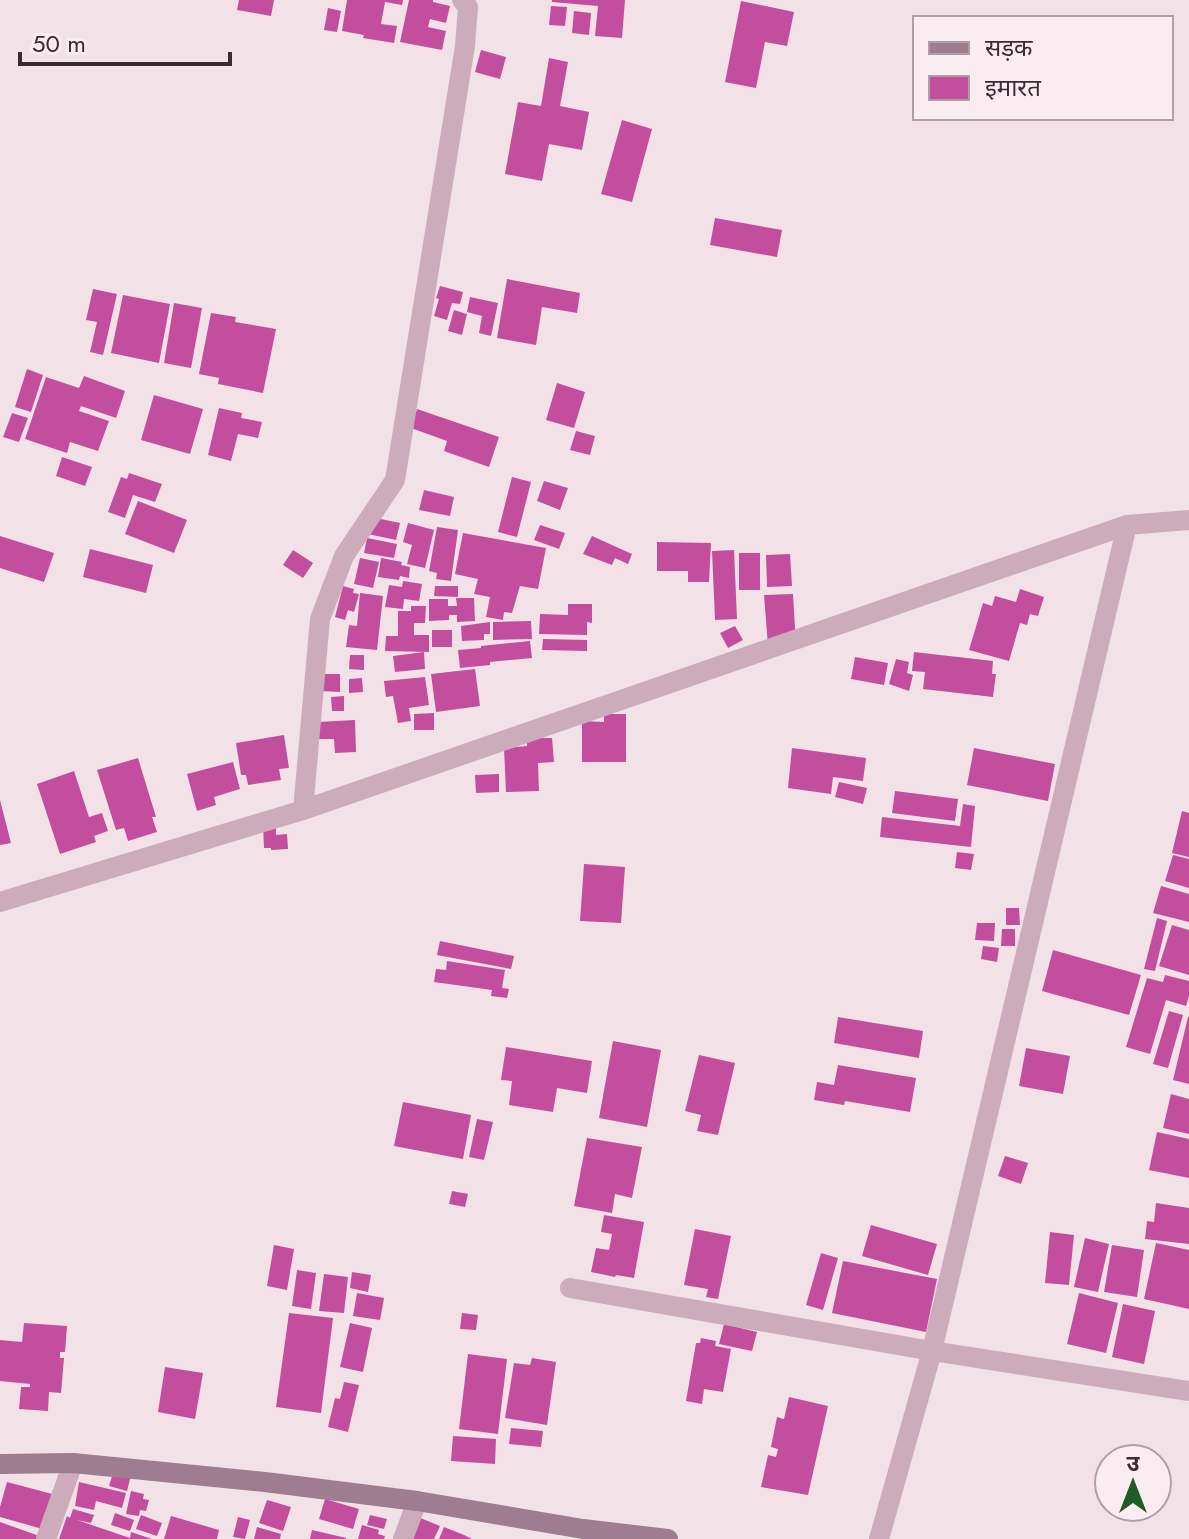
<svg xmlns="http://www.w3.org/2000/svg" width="1189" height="1539" viewBox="0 0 1189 1539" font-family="Jost,'Noto Sans Devanagari',sans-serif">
<rect width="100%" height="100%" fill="#f3e1e8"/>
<path fill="#c44e9e" d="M239 0H274L271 16 237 10Z
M347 0H403L402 5 385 2 381 24 397 26 394 43 363 38 364 35 342 31Z
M409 0H433V2L450 6 446 23 430 19 428 27 446 31 442 50 400 42Z
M552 0H625L622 38 595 36 598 6 552 2Z
M741 1 794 12 787 46 765 42 756 88 725 82Z
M551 6 567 7 565 26 549 25Z
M328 8 341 11 337 32 324 30Z
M574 11 591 13 589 35 572 33Z
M481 50 506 57 500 79 475 72Z
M549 58 568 62 560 106 589 112 582 150 549 144 542 181 505 174 518 102 541 106Z
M622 120 652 129 632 202 601 194Z
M715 218 782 230 777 257 710 245Z
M507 279 580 293 577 313 542 307 536 345 497 338Z
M440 286 463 292 460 304 452 303 447 320 434 316 439 299 436 298Z
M93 289 117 294 103 355 90 352 97 322 86 320Z
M123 295 170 304 159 363 111 353Z
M470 297 498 303 491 336 479 333 482 316 467 312Z
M174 303 202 308 191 368 164 363Z
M454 310 467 314 462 335 448 331Z
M211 313 236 317 235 322 276 329 263 393 218 384 219 378 199 374Z
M27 369 43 375 31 412 15 407Z
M84 376 125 391 116 418 81 406 79 411 109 421 98 451 70 442 67 453 25 439 46 377 79 388Z
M557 383 585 392 574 428 546 420Z
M154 395 203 409 190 454 141 440Z
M219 408 242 413 241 418 262 422 258 438 238 434 231 461 208 455Z
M417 409 499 437 489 467 444 451 447 441 411 428Z
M12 413 28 418 19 442 3 437Z
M576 431 595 436 590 455 570 450Z
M62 457 92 467 85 486 56 476Z
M129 473 162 484 155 502 133 495 125 518 108 512 121 477 127 479Z
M512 477 531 482 517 537 498 532Z
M544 481 568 488 560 510 537 501Z
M424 490 454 497 450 516 419 510Z
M138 501 187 520 174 553 125 534Z
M371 517 400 523 396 540 368 534Z
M408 523 434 530 425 568 407 564 412 545 403 542Z
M540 525 565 533 559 549 534 540Z
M437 527 458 530 451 581 436 579 437 573 429 571Z
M463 533 546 548 538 589 520 586 512 613 504 612 503 620 486 617 490 597 474 594 478 579 455 574Z
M0 536 54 553 44 582 0 568Z
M592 536 632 554 628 564 615 558 612 565 583 554Z
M367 538 397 544 394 558 364 553Z
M657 542 711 543 709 582H688V571H657Z
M90 549 153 565 146 593 83 577Z
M293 550 313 563 303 578 283 565Z
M734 550 737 619 715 620 712 551Z
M739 553H760V590H739Z
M790 554 792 586 767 587 766 555Z
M360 558 379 562 373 588 354 584Z
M381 558 402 562 401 565 410 567 409 578 400 576 399 580 378 577Z
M403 581 422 584 419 601 404 599 403 609 385 607 389 585 402 587Z
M343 586 354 589 353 593 359 594 354 612 348 610 345 620 335 617Z
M435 586H458V597L434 596Z
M1020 589 1044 597 1038 616 1030 614 1027 625 1020 623 1009 661 969 650 983 603 992 606 995 596 1016 602Z
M360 593 383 596 377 650 346 647 349 625 357 626Z
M793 594 796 644 768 646 764 595Z
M456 598H474L475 621 457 622V615H449V620L429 621V599H448V606H457Z
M568 604H592V623L587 622V635L539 634 540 614 568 615Z
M411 606H426L425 623H414V635H429V652L385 651 386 636H398V611H411Z
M531 621 532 639 493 640V622Z
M490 622V634H484V640L462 641 461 626Z
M735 626 743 640 728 648 720 633Z
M432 630H452V647H432Z
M543 639 587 640V651L542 650Z
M530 641 532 658 490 662V665L460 668 458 650 481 648V646Z
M424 652 425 669 395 672 393 656Z
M914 652 993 661 992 674H996L993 697 923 689 925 672 912 671Z
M350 655H364V670L349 669Z
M855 657 888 663 884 685 851 679Z
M896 659 909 662 907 673 913 675 909 691 889 684Z
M475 669 480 706 436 712 431 674Z
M319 674H340V692L319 691Z
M425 677 429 705 409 708 411 721 398 723 393 696 386 697 384 681Z
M362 678 363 692 349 693V679Z
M344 696V711H332L331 697Z
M434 713V730H414V714Z
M604 714H626V762H582V721L604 722Z
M355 720 356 752 335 753 334 739H319L318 722Z
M284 735 289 768 279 769 281 780 248 785 246 775H241L236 743Z
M527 738H552L554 762 538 763 539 791 506 792 504 748 527 746Z
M792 748 866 758 863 781 833 777 831 794 788 788Z
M974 748 1055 764 1048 801 967 785Z
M138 758 156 817H152L157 832 128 841 124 828 116 830 97 770Z
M233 762 240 789 214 797 216 805 197 811 187 774Z
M74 771 89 817 102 813 108 831 94 836 96 842 60 854 37 784Z
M499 774V792L476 793 475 775Z
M839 782 867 788 863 804 835 797Z
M895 791 958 799 955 821 892 813Z
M0 800 11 843 0 845Z
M963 804 975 806 971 847 880 837 882 817 960 826Z
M1182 811 1189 813V857L1172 853Z
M276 824V835L287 834 288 849 271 850V848H264L263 825Z
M957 852 974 854 971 870 955 868Z
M1173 855 1189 859V888L1165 881Z
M584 864 625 867 621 923 580 921Z
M1161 886 1189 894V922L1153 913Z
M1006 908H1019L1020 925H1006Z
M1157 918 1167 921 1155 971 1144 969Z
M977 923H995L994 941 975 940Z
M1172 925 1189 930V975L1159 966Z
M1002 929H1015V946H1001Z
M440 941 514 956 511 969 437 955Z
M983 946 999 948 997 962 981 959Z
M1053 950 1141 975 1129 1015 1042 991Z
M447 961 505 970 502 988 509 989 507 998 491 996 492 990 434 982 436 969 446 970Z
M1165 975 1189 981V996L1186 1006 1166 1000 1150 1054 1126 1047 1147 978 1163 982Z
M1169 1011 1183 1015 1168 1068 1153 1064Z
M838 1017 923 1031 919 1058 834 1043Z
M1188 1017H1189V1084L1173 1080Z
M613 1041 661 1050 647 1127 599 1118Z
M506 1047 592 1061 587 1093 557 1088 553 1112 509 1105 512 1081 501 1080Z
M1026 1048 1070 1056 1063 1094 1019 1086Z
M699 1055 735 1063 718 1135 697 1131 701 1115 685 1111Z
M838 1065 916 1078 910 1112 845 1101 844 1105 814 1100 817 1082 834 1085Z
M1171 1094 1189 1099V1134L1163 1128Z
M403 1102 471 1115 463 1159 394 1146Z
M477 1119 493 1122 484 1160 469 1157Z
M1157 1132 1189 1139V1178L1149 1170Z
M587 1138 642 1147 632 1198 615 1194 612 1213 574 1206Z
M1005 1156 1028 1163 1021 1184 998 1176Z
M452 1191 468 1194 465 1207 449 1204Z
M1156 1203 1189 1208V1244L1145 1239 1147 1221 1154 1222Z
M604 1215 644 1222 634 1278 616 1275 615 1277 591 1272 596 1248 609 1250 612 1234 601 1232Z
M871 1225 937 1244 928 1275 862 1256Z
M695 1229 731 1236 718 1299 706 1297 708 1289 684 1285Z
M1050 1232 1074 1235 1069 1285 1045 1283Z
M1085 1238 1109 1244 1098 1292 1074 1287Z
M1156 1243 1189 1250V1309L1144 1299Z
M274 1245 294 1249 287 1290 267 1286Z
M1112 1245 1144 1250 1137 1297 1104 1292Z
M821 1253 838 1258 823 1310 806 1305Z
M843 1261 937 1279 926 1332 832 1313Z
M297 1270 316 1273 311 1309 292 1306Z
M352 1272 371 1275 368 1292 350 1288Z
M324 1274 348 1277 344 1313 319 1311Z
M357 1293 384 1298 380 1320 353 1316Z
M1079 1293 1118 1303 1106 1353 1067 1344Z
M1123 1304 1155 1311 1144 1364 1112 1357Z
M289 1313 333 1318 321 1413 276 1407Z
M462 1313 478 1315 476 1330 460 1329Z
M24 1323 67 1326 65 1352H60V1358H64L61 1393 49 1392 48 1411 19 1409 21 1387H30V1384L0 1381V1340L22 1342Z
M350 1323 372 1328 363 1372 340 1367Z
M724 1324 757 1332 752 1351 719 1344Z
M701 1338 716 1341 715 1346 731 1349 723 1392 704 1389 702 1404 686 1401 696 1343H700Z
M468 1354 507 1359 498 1434 459 1429Z
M532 1358 556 1362 547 1425 505 1418 514 1363 530 1365Z
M165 1367 203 1373 195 1419 158 1412Z
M344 1382 359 1385 348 1432 328 1427 335 1398 340 1399Z
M789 1397 828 1406 808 1495 761 1487 768 1455 776 1457 778 1449 771 1447 777 1417 784 1419Z
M511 1428 543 1431 541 1447 509 1444Z
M453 1436 496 1439 495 1464 451 1461Z
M114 1470 131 1475 127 1491 109 1486Z
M7 1482 56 1495 46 1530 0 1517V1507Z
M79 1482 126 1493 122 1508 96 1501 94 1510 75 1506Z
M131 1491 144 1494 143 1499 149 1500 146 1511 140 1510 139 1516 126 1514Z
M325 1499 359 1509 353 1529 319 1519Z
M267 1500 291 1507 283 1531 259 1523Z
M73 1509 94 1515 91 1523 77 1520 130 1538 131 1532 152 1539H59L67 1516 70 1518Z
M115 1513 134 1520 130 1531 111 1525Z
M141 1515 162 1523 157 1536 136 1529Z
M370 1515 387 1519 384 1529 367 1525Z
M171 1516 219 1530 217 1539H164Z
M238 1517 250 1520 245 1539 233 1537Z
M418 1517 440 1526 434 1539H409Z
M0 1522 48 1539H0Z
M362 1525 379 1530 378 1534 385 1536 384 1539H358Z
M257 1527 281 1534 280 1539H254Z
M444 1527 464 1535 472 1539H439Z
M312 1530 346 1538V1539H310Z"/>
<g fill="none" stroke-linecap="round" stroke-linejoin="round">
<path stroke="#ccacbb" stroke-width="20" d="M303 810 320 619 344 556 395 480 465 46 468 7 462 0
M0 902 303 810 1127 525 1189 520
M570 1288 932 1351 1189 1391
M46 1539 73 1463
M403 1539 417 1501
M879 1539 932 1351 1127 525"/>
<path stroke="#9f7d90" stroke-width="20" d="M0 1464 73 1463 265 1482 417 1501 583 1529 668 1539"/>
</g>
<rect x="913" y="16" width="260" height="104" fill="#faedf2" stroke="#ad9fa6" stroke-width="2"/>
<rect x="929" y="42" width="40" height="12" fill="#9f7d90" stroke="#ad9fa6" stroke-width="2"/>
<text x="985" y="56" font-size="24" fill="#3a2b34">सड़क</text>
<rect x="929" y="76" width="40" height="24" fill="#c44e9e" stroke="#ad9fa6" stroke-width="2"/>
<text x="985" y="96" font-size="24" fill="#3a2b34">इमारत</text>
<g transform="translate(1133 1483)"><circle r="38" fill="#faedf2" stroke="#ad9fa6" stroke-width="2"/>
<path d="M0-6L14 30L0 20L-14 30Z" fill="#205b29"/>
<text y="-12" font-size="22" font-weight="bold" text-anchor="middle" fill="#3a2b34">उ</text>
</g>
<path d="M20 52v12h210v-12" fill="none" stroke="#3a2b34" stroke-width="4"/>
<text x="32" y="52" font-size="24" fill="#3a2b34" stroke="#faedf2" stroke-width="6" paint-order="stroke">50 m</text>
</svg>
